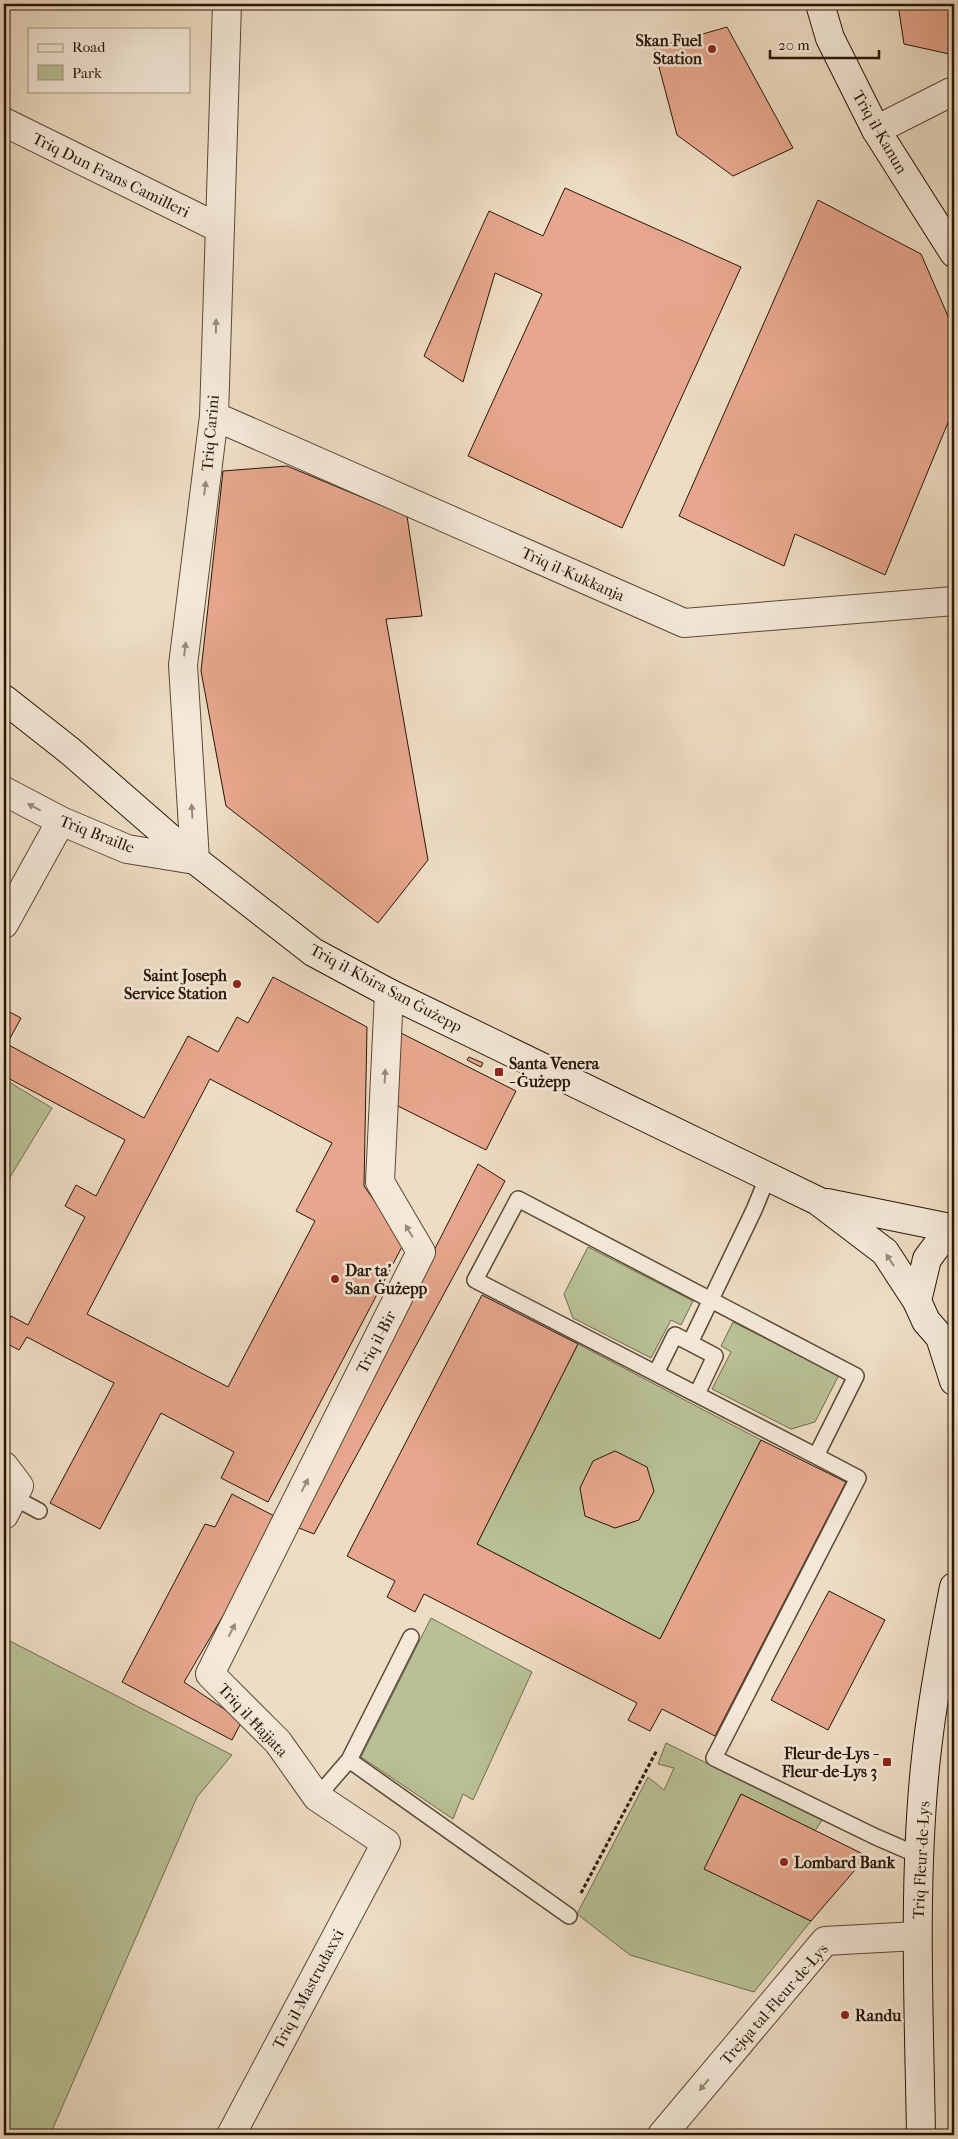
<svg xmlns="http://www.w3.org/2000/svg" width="958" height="2139" viewBox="0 0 958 2139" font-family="'IM FELL French Canon',serif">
<rect width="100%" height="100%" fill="#eeddc4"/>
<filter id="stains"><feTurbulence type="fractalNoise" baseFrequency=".004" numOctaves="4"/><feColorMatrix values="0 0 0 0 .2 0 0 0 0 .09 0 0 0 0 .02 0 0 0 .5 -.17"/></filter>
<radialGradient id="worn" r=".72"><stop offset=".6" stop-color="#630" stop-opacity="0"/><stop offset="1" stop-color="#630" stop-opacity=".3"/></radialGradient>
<path fill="#b8c195" stroke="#706c4d" d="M4 1079 52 1108 4 1187Z
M588 1247 693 1301 681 1325 671 1320 651 1358 573 1318 564 1294Z
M954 1266V1308C948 1294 948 1280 954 1266Z
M733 1322 839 1375 815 1422 791 1429 712 1389 731 1352 721 1346Z
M578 1344 761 1440 660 1639 477 1544Z
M431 1618 532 1672 473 1800 463 1794 453 1819 361 1757Z
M4 1638 232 1755 197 1797 50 2135H4Z
M666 1743 822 1820 815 1831 741 1794 705 1869 811 1921 754 1992 630 1955 577 1914 648 1777 664 1790 674 1768 658 1764Z"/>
<path fill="#e7a78e" stroke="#291605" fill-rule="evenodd" d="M898 4H954V55L904 44Z
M727 27 793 148 733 176 677 135 654 48Z
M565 188 741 267 622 528 468 456 542 294 495 273 463 382 424 356 489 211 543 236Z
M818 200 921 254 954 330V408L885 575 795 534 784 566 679 516Z
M287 466 407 516 422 616 386 619 428 860 378 923 226 806 201 671 223 471Z
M273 977 367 1027 364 1186 404 1243 268 1502 221 1478 234 1452 161 1413 100 1529 50 1503 114 1383 27 1337 19 1350 4 1342V1331L11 1316 28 1325 85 1217 65 1206 76 1185 96 1196 125 1140 4 1076V1009L21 1018 7 1044 144 1118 188 1036 218 1052 237 1017 248 1023ZM210 1079 332 1143 296 1211 315 1221 228 1387 87 1314Z
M397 1031 516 1091 486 1150 392 1103Z
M469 1057 483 1063 481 1067 467 1060Z
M478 1164 505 1181 314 1534 294 1526Z
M482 1295 578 1344 477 1544 660 1639 761 1440 846 1482 715 1736 662 1709 650 1731 628 1720 637 1703 424 1594 415 1612 387 1597 395 1581 347 1556Z
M615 1451 647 1467 654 1491 639 1520 615 1528 585 1516 580 1488 593 1461Z
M232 1494 280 1519 184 1682 242 1721 232 1740 122 1682 205 1524 215 1527Z
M829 1591 885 1620 828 1730 771 1700Z
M741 1794 867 1856 811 1921 704 1869Z"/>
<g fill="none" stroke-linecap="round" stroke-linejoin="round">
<g stroke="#5a4835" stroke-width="18">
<path id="lane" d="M690 1343 754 1210 768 1176
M656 1373 675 1335 715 1356 697 1394
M816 1456 856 1376 518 1199 475 1280 816 1456 858 1478 714 1758 876 1837 920 1856
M13 1497 39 1511
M349 1760 569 1916
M317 1797 349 1760 411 1637"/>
</g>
<g stroke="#5a4835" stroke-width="30">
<path id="street" d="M4 122 219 228
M876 130 951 92 954 93
M214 416 684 623 954 601
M4 791 61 821 127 849 195 860 183 665 214 416 227 4
M4 924 61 821
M4 1466 19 1486 4 1515
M231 2135 386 1843 317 1797 278 1742 210 1674 421 1252 380 1182 389 993
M662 2135 825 1941 917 1936"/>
</g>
<g stroke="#291605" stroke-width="30">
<path id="secondary" d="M820 4 830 38 876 130 954 253
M4 699 70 751 195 860 313 952 389 993 818 1201 885 1252 917 1301 926 1321 940 1337 954 1343
M827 1203 950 1228
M917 1301 927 1259 950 1228 954 1227
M940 1337 954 1381
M921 2135C919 2013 913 1889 925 1767 931 1707 942 1647 954 1587"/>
</g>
<path stroke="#291605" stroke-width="3" stroke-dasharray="4 2.5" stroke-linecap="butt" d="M581 1893 657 1750"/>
<use href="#lane" stroke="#f4e9d9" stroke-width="15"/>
<use href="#street" stroke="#f4e9d9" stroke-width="28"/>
<use href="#secondary" stroke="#f4e9d9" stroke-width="28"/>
</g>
<defs><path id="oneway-solid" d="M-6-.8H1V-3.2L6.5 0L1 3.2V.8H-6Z" transform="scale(1.25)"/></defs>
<g fill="#998a7a">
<use href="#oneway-solid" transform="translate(216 326) rotate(-89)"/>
<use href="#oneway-solid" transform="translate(205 488) rotate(-83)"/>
<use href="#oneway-solid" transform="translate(185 649) rotate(-83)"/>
<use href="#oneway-solid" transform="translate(34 807) rotate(-152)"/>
<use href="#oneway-solid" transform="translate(192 811) rotate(-94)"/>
<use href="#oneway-solid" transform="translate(385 1076) rotate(-87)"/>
<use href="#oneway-solid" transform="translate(409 1231) rotate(-121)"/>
<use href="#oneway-solid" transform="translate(890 1260) rotate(-123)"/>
<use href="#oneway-solid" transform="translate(305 1485) rotate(-63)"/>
<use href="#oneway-solid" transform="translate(232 1630) rotate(-63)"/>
<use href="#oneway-solid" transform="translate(704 2085) rotate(130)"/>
</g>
<g fill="#8f2418" stroke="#f4e9d9" stroke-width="2">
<circle cx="712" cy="49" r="5"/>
<circle cx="237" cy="984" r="5"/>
<rect x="494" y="1067" width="10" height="10" rx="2.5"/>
<circle cx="335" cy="1279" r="5"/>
<rect x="882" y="1757" width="10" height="10" rx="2.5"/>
<circle cx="784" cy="1862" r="5"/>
<circle cx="845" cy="2015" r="5"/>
</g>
<g text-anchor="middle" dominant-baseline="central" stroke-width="5" stroke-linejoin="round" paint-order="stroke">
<g font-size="16" font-weight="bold" fill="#291605" stroke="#f4e9d9" text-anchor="start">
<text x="702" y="40" text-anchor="end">Skan Fuel<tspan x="702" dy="18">Station</tspan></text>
<text x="227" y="975" text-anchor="end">Saint Joseph<tspan x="227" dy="18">Service Station</tspan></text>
<text x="509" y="1063">Santa Venera<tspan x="509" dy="18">- Ġużepp</tspan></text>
<text x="345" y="1270">Dar ta'<tspan x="345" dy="18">San Ġużepp</tspan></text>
<text x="877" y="1753" text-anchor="end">Fleur-de-Lys -<tspan x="877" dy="18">Fleur-de-Lys 3</tspan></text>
<text x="794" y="1862">Lombard Bank</text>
<text x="855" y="2015">Randu</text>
</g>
<g font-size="16" fill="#291605" stroke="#f4e9d9">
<text transform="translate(880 132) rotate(60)">Triq il-Kanun</text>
<text transform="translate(111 175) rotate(26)">Triq Dun Frans Camilleri</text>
<text transform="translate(210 433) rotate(-85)">Triq Carini</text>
<text transform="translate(573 574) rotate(24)">Triq il-Kukkanja</text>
<text transform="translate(97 834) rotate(21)">Triq Braille</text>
<text transform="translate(386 988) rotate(28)">Triq il-Kbira San Ġużepp</text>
<text transform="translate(376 1342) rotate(-63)">Triq il-Bir</text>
<text transform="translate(253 1720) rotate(47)">Triq il-Ħajjata</text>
<text transform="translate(921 1860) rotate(-87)">Triq Fleur-de-Lys</text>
<text transform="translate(308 1989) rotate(-62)">Triq il-Mastrudaxxi</text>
<text transform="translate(774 2004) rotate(-49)">Trejqa tal-Fleur-de-Lys</text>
</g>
</g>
<rect width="958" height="2139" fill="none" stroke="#eeddc4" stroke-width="20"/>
<rect x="5" y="5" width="948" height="2129" fill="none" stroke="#291605" stroke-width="2.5"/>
<rect x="10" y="10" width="938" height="2119" fill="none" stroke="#291605"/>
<rect x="28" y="28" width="162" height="65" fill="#f4e9d9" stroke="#a39584"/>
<rect x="38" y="44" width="25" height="8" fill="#f4e9d9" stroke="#a39584"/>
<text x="72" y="52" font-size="15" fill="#291605">Road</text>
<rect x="38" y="65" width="25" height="15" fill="#b8c195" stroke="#a39584"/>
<text x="72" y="78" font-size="15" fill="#291605">Park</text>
<path d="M770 50v8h109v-8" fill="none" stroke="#291605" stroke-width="2.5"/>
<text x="778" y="50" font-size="15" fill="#291605" stroke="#f4e9d9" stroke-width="4" paint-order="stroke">20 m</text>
<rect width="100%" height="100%" filter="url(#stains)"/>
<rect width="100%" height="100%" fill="url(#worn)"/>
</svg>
